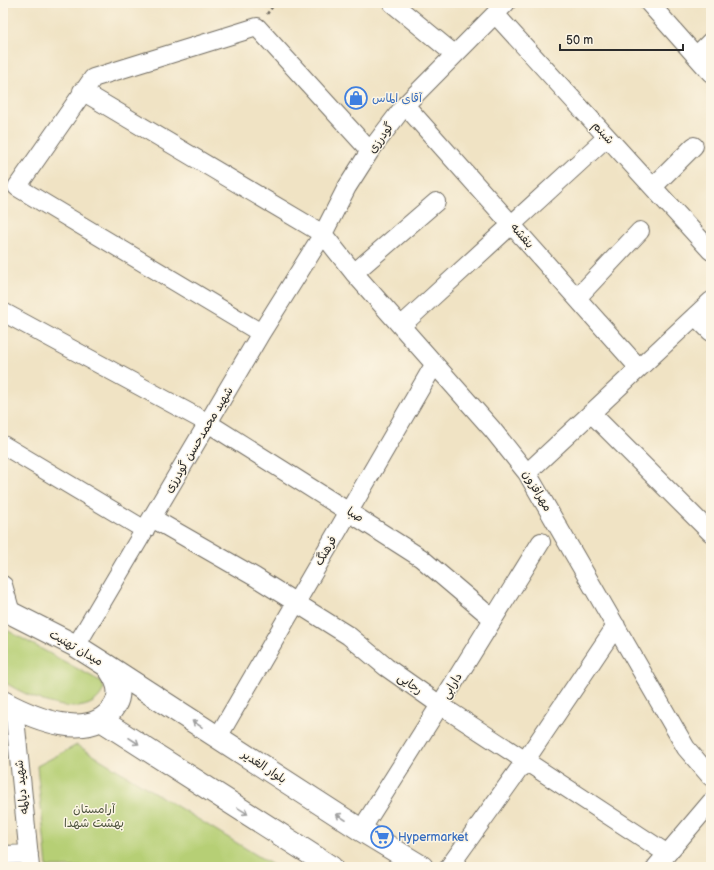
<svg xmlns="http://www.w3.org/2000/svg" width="714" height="870" viewBox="0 0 714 870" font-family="'Balsamiq Sans','Playpen Sans Arabic',sans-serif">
<rect width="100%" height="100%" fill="#fcf5e5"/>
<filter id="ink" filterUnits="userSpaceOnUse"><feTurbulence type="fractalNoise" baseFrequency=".025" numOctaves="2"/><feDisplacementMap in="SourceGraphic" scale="8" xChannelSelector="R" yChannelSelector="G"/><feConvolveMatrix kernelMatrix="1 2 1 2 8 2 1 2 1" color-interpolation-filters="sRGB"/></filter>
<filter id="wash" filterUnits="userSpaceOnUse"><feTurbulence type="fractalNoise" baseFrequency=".012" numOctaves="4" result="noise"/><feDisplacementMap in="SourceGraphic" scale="16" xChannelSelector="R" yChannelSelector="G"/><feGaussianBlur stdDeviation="0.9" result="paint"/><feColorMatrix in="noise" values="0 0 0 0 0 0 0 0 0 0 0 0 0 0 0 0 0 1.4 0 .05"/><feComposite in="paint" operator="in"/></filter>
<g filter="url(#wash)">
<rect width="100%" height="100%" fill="#f0e3c4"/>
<path fill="#b6cf75" stroke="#707d50" d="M3 628 100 681 104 688C90 727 25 696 3 681Z
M77 745 276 867H47L37 766Z"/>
</g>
<g filter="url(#ink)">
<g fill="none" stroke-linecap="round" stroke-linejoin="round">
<g stroke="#706b61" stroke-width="20">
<path id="minor" d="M392 3 454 54
M649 3 711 73
M495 14 711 251
M696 56 711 41
M82 91 323 234 354 273 492 429 527 473 686 748 711 777
M405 105 639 368
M653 187 694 146
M354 273 436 202
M577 298 640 231
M3 312 208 423 349 512 421 558 493 619
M695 316 711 332
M401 326 607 137
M261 333 17 187 93 78 257 27 370 151
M591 413 711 533
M3 445 145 530
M527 473 711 301
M152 518 255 577 349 636 386 667 440 705 666 853
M3 585 11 613
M76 646 261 333 323 234 347 187 370 151 405 105 506 3
M14 708 30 867
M218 737 434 365
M361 830 440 705 541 542
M3 855 29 854
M449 867 525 761 616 626
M656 867 711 802"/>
</g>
<g stroke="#706b61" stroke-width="24">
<path id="major" d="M3 609 76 646 106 665 361 830 422 867
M3 702C33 718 92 744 115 705 123 691 116 678 107 666
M101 720 331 867"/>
</g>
<path stroke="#706b61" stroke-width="2.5" stroke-dasharray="3 3" stroke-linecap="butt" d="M267 14 275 3"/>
<use href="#minor" stroke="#fff" stroke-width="18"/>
<use href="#major" stroke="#fff" stroke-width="22"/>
</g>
<defs><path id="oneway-shaft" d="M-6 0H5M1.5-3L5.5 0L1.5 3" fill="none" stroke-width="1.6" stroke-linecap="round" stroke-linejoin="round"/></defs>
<g stroke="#a0a0a0">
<use href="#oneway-shaft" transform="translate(197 724) rotate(-147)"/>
<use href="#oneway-shaft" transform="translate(134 741) rotate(33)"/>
<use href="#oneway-shaft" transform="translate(243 811) rotate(32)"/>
<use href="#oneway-shaft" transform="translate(341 817) rotate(-147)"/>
</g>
</g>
<defs>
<g id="shop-ring" transform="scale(1.15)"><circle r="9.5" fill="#fcf5e5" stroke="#3f7fe0" stroke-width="1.5"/><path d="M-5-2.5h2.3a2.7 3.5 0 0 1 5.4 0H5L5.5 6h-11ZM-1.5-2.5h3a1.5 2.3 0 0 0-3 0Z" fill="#3f7fe0"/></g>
<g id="supermarket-ring" transform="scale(1.15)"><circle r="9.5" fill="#fcf5e5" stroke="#3f7fe0" stroke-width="1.5"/><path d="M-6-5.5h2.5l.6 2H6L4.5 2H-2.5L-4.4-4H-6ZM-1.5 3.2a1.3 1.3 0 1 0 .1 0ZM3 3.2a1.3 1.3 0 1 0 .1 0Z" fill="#3f7fe0"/></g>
</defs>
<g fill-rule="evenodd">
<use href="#shop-ring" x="356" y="98"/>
<use href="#supermarket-ring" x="382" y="837"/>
</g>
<g text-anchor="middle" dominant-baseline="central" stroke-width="3" stroke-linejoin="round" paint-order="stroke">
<g font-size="12" fill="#366cbe" stroke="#fcf5e5" text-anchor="start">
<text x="372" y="98">آقای الماس</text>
<text x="398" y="837">Hypermarket</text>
</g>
<g font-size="12" fill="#2b2b2b" stroke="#fcf5e5">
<text transform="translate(603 133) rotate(48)">شبنم</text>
<text transform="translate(381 138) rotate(-54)">گودرزی</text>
<text transform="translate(522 236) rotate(49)">بنفشه</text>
<text transform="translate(199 440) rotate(-59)">شهید محمدحسن گودرزی</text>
<text transform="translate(537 491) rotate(59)">مهرافزون</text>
<text transform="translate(355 515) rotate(32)">صبا</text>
<text transform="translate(326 551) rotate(-60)">فرهنگ</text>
<text transform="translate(76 648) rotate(30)">میدان تهنیت</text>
<text transform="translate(410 684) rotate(35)">رجایی</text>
<text transform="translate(452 686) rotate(-59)">دارابی</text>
<text transform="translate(264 767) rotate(33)">بلوار الغدیر</text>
<text transform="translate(22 787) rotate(-96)">شهید دیالمه</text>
</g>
<g font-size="12" fill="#4e543e" stroke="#fcf5e5">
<text x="94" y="809">آرامستان<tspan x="94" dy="14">بهشت شهدا</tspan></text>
</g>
</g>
<rect width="714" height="870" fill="none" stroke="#fcf5e5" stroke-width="16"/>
<path d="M560 44v6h123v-6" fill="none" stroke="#2b2b2b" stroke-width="2"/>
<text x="566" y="44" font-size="12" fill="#2b2b2b" stroke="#fcf5e5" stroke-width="3" paint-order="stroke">50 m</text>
</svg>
